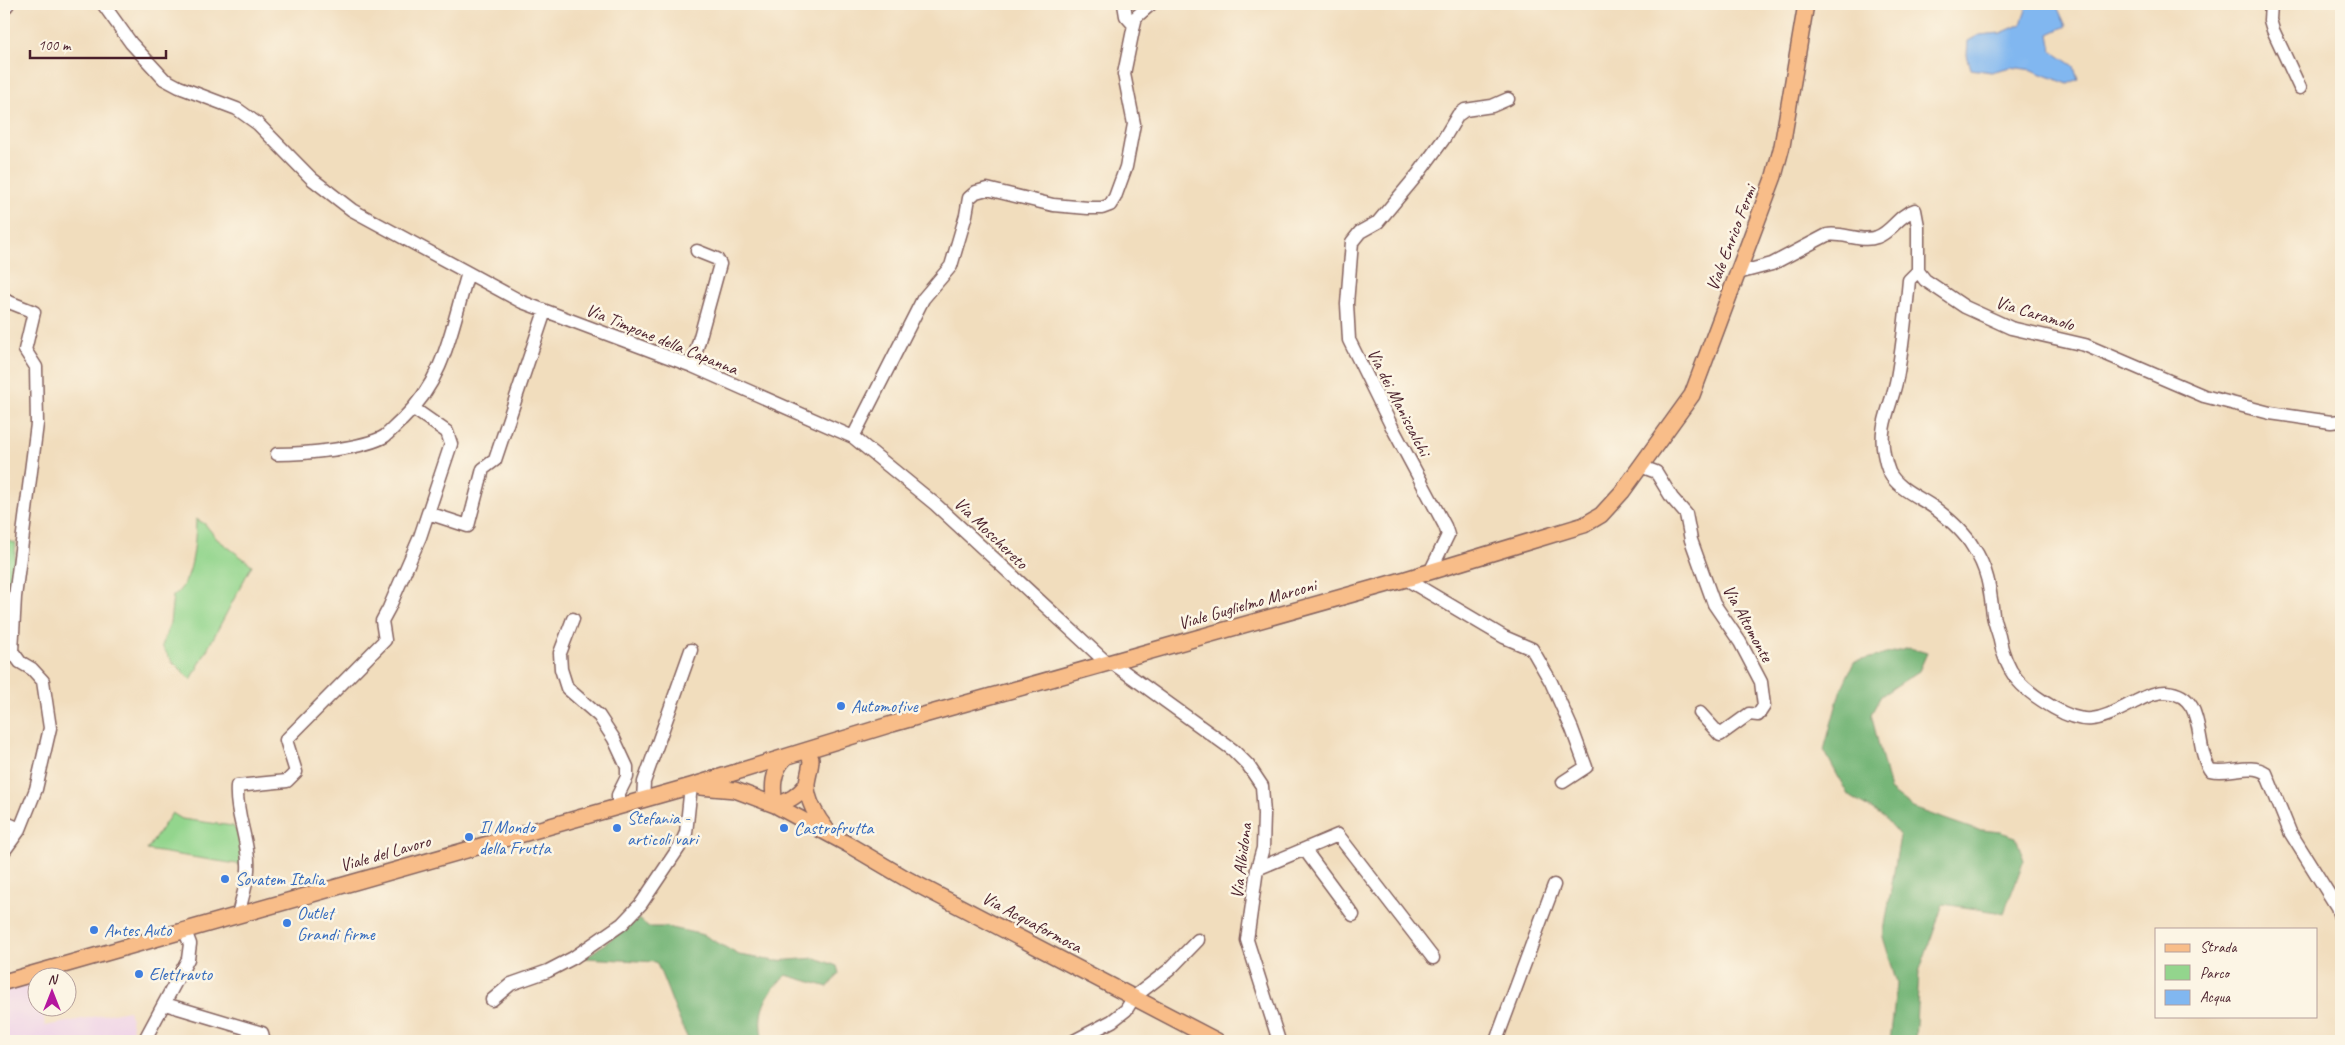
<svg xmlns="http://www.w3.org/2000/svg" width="2345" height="1045" viewBox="0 0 2345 1045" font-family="Caveat,sans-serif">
<rect width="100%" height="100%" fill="#fcf5e5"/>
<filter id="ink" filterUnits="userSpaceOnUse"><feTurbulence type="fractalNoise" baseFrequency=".02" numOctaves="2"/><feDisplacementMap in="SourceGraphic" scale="10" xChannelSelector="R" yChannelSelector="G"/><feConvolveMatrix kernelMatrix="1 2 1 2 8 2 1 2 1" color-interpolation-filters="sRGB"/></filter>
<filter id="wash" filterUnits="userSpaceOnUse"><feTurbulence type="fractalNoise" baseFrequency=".0096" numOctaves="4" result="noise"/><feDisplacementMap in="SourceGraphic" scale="20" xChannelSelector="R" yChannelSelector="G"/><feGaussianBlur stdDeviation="1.12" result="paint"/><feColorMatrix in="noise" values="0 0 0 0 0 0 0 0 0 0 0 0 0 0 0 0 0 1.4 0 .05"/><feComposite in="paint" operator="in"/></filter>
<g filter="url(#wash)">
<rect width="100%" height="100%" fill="#f1ddbd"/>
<path fill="#eed0e8" d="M37 978 38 1008H42L45 1026 129 1010 135 1041H4V987Z"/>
<path fill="#93d58d" stroke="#6e7a5c" d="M196 519 205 524 217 539 252 565 191 680 170 659 162 646 170 623 173 596C194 582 195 543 196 519Z
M4 540 16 543 11 601 4 599Z
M172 813 182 819 233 826 237 832 243 865 147 850Z"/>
<path fill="#76b678" stroke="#606a52" d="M1910 648 1927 653 1919 671 1881 696 1871 714 1890 790 1913 808 1973 829 2000 832 2016 837 2024 860 2004 913 1943 904 1919 972 1915 1041H1890L1897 983 1883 937 1900 836 1884 817 1848 795 1824 750 1840 692 1854 662Z
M639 919 649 927H667L704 935 739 955 775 961 816 958 837 966 839 973 828 987 786 975C765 995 756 1012 763 1041H689C676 1015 668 988 656 962L585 958Z"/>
<path fill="#81b7f0" stroke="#666b8e" d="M2028 4H2056L2066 26 2049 34 2052 51 2074 66 2078 79 2068 84 2032 70 2011 67 1991 72 1971 69 1967 55 1968 41 1979 35 2001 33 2021 24Z"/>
</g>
<g filter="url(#ink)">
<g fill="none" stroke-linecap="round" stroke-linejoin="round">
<g stroke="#84625e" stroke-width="15">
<path id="minor" d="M103 4 131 43 164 79 179 87 237 109 258 124 312 179 352 210 522 302 692 366 853 437 935 504 1107 663
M1124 4 1126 16 1134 25
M2271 4 2270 20 2273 30 2300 88
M4 9 8 4
M1918 271 1909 280C1906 313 1903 345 1897 378 1892 405 1878 425 1884 454 1885 460 1887 467 1889 472 1898 490 1922 498 1936 509 1949 519 1965 533 1973 547 1988 569 1990 589 1993 615 1994 622 1997 629 1999 636 2006 674 2021 689 2054 708 2090 729 2103 717 2137 701 2146 696 2156 692 2166 692 2208 695 2193 745 2210 770 2228 775 2250 762 2266 773L2290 832 2337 907 2341 920
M1738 273 1772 264 1827 235C1843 232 1861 243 1877 237 1892 232 1898 215 1915 210L1918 226V271L1925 280 1965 307 2011 328 2085 345 2204 396 2270 413 2331 422 2341 421
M4 300 34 312 25 350 36 367 37 424 15 597 12 651 20 662 32 669 43 681 50 728 36 789 20 829 4 851
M692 366 720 264 717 259 697 251
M853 437 923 299 951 266 966 215 969 198 976 192 987 189 1053 205 1088 208H1102L1110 205 1115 197 1126 167 1134 124 1124 74 1134 25 1136 17 1151 4
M277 454C302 454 364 449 385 436 391 431 396 425 402 420 446 378 451 328 468 273
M1640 466 1656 472 1672 498 1686 514 1691 540 1714 604 1740 642 1761 682 1764 706 1758 715 1749 714 1720 735 1700 713
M428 513 468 526 483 469 495 460 545 311
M1430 572 1448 535 1445 526 1392 427 1349 340 1347 304 1352 242 1360 232 1378 222 1418 174 1443 140 1458 115 1465 110 1492 106 1508 99
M1406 579 1504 637 1532 649 1551 682 1572 729 1586 767 1563 782
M573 619 560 653 561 669 567 688 599 716 614 739 627 767V777L618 795V807
M1111 662 1233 750 1248 765 1262 786 1264 814 1263 848 1257 869 1247 940 1279 1041
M643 800 644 782 691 650
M4 822 20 829
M1305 850 1353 915
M1257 869 1338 835 1433 958
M238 915C241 901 247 885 248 870 250 842 235 815 237 786L287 781 296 772 286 740 385 640 382 621 389 608 420 537 451 444 447 432 414 409
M492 1000 511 984 548 971 573 958 622 924 641 904 680 846 686 833 691 786
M165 1004 262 1033 264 1041
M144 1041 188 959 190 944 185 931
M1074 1041 1112 1021 1126 1010 1134 997 1169 970 1198 940
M1496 1041 1554 885"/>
</g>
<g stroke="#84625e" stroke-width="18">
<path id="major" d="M806 751 811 759C811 767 808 775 807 783 806 799 817 818 827 830
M700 787 735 790 775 805 849 845 905 878 1217 1041
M775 805C772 788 772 771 785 758
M775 805C789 801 798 796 807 784
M4 982 691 786 892 724 1406 579 1584 525 1601 515 1622 492 1692 395 1774 176 1782 146 1806 4"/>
</g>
<use href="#minor" stroke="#fff" stroke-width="12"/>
<use href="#major" stroke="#f8bd89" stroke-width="15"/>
</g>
</g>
<g fill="#3f7fe0" stroke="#fcf5e5" stroke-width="2">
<circle cx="841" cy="706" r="5"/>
<circle cx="617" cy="828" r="5"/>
<circle cx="784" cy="828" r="5"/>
<circle cx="469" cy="837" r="5"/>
<circle cx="225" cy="879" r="5"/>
<circle cx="287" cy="923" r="5"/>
<circle cx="94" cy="930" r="5"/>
<circle cx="139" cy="974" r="5"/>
</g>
<g text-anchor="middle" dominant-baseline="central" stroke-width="5" stroke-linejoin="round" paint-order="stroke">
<g font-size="18" fill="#4a1f2b" stroke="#fcf5e5">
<text transform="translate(1731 238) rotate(-69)">Viale Enrico Fermi</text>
<text transform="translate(2035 313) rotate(17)">Via Caramolo</text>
<text transform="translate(662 339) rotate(22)">Via Timpone della Capanna</text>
<text transform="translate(1399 402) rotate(63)">Via dei Maniscalchi</text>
<text transform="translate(991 533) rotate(44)">Via Moschereto</text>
<text transform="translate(1247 604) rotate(-16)">Viale Guglielmo Marconi</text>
<text transform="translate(1748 623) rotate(61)">Via Altomonte</text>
<text transform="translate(385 853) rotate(-16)">Viale del Lavoro</text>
<text transform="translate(1241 861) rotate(-83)">Via Albidona</text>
<text transform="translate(1032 922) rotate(28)">Via Acquaformosa</text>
</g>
<g font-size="18" fill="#366cbe" stroke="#fcf5e5" text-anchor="start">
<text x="851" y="706">Automotive</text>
<text x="627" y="818">Stefania -<tspan x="627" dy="21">articoli vari</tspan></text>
<text x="479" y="827">Il Mondo<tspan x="479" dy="21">della Frutta</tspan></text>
<text x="794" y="828">Castrofrutta</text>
<text x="235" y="879">Sovatem Italia</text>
<text x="297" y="913">Outlet<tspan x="297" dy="21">Grandi firme</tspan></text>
<text x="104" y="930">Antes Auto</text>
<text x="149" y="974">Elettrauto</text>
</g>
</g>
<rect width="2345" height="1045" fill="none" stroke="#fcf5e5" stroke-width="20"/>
<rect x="2155" y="928" width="162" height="90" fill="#fcf5e5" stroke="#b59f9b"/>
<rect x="2165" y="944" width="25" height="8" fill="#f8bd89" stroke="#b59f9b"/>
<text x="2200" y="952" font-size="15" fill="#4a1f2b">Strada</text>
<rect x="2165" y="965" width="25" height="15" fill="#93d58d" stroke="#b59f9b"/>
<text x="2200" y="978" font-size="15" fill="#4a1f2b">Parco</text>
<rect x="2165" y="990" width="25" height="15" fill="#81b7f0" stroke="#b59f9b"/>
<text x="2200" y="1002" font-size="15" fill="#4a1f2b">Acqua</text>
<g transform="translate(52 992)"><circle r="24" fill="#fcf5e5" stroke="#b59f9b"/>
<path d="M0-4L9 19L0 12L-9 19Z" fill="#b5179e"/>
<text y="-8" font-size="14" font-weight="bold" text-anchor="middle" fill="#4a1f2b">N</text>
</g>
<path d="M30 50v8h136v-8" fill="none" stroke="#4a1f2b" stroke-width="2.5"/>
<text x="38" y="50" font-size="15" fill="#4a1f2b" stroke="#fcf5e5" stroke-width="4" paint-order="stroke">100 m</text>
</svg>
